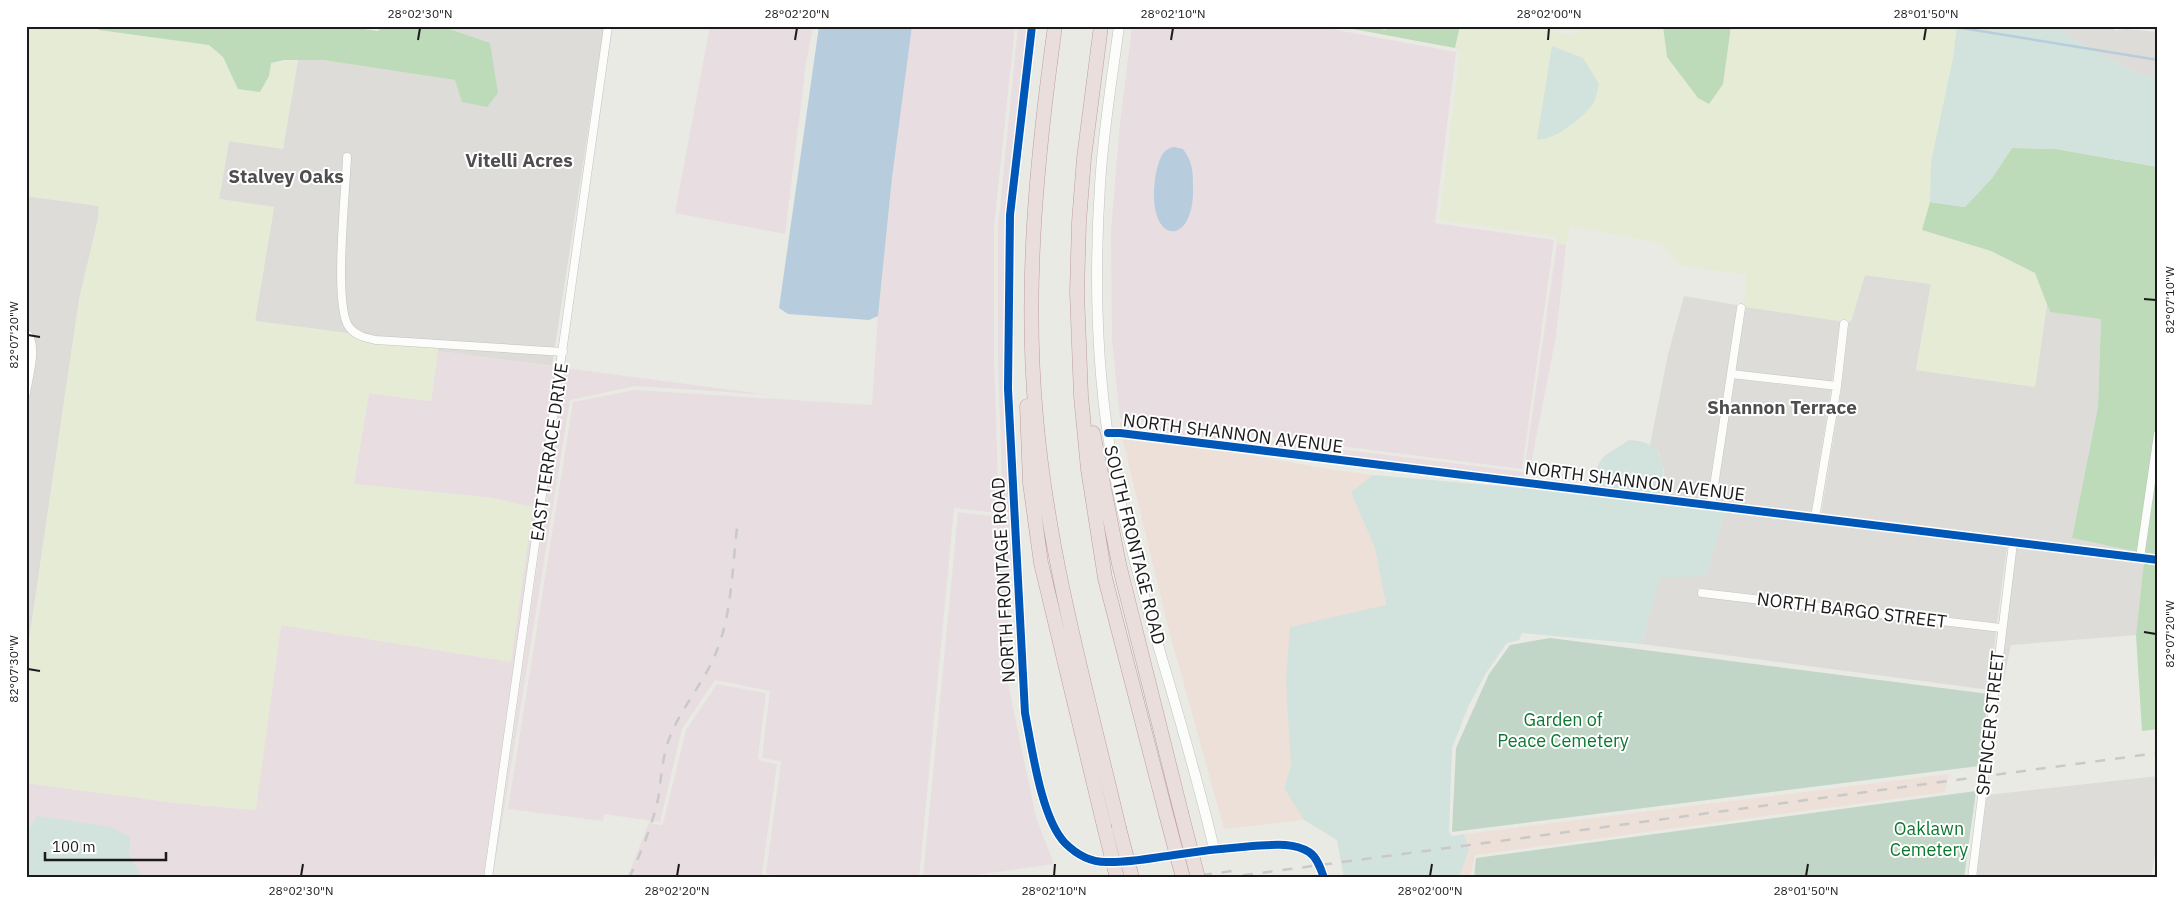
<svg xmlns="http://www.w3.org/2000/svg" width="2184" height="904" viewBox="0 0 2184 904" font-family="'IBM Plex Sans',sans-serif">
<rect width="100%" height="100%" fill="#eaeae4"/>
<path fill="#dddcd9" d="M456 26H604L552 366 438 351 439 341H408L255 321 274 207 219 199 229 141 283 148 298 60H323L455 80 492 65 490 43 448 28Z
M2053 26H2114V31L2126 29 2158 32V77L2140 75 2096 52Z
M26 196 99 206 98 219 79 300 26 661Z
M1865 275 1931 284 1916 370 2035 387 2047 303 2050 312 2101 318 2098 407 2072 538 2145 552V554L1821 515 1841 391 1849 322Z
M1684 296 1737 305 1707 501 1664 496V470L1659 453 1650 445 1668 354Z
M1746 307 1840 321 1832 382 1736 370Z
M1735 379 1831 390 1811 514 1716 502Z
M1725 512 2007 546 1997 623 1698 588V596L1996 631 1990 690 1642 644 1659 577 1706 575Z
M2017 547 2144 562 2136 635 2011 645 2000 696 2006 628Z
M2158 776V837L2151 878H1976L1987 795Z"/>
<path fill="#ece0d8" d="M1122 437 1232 452 1328 469 1373 475 1351 492 1375 548 1386 606 1291 765 1284 788 1304 820 1224 829 1168 627Z
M1949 774 1945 792 1475 855 1470 878H1459L1469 849 1464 834Z"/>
<path fill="#e8dde1" d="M710 26H813L806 64 785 234 675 213Z
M912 26H1015L994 227V359L999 513 954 508 919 878H811L766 874 781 761 762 758 770 691 715 680 682 729 660 822 604 814 603 821 508 809 573 402 635 390 872 405 878 316 892 178Z
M1018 26H1027L1006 215 1005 427 1011 546 1007 679 1036 817 1054 864 955 878H923L958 512 999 517 1003 513 998 359V228Z
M1132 26H1315L1456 52 1435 223 1554 240 1522 469 1120 418 1112 341 1111 231 1120 123Z
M1557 243 1566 245 1556 336 1528 479 1121 429 1120 422 1524 472Z
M438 351 556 367 483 878H141L140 872 129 855 28 832 26 843V783L176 803 255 810 281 625 511 662 493 498 353 484 369 393 431 401Z
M565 368 770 395 635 386 570 400 493 878Z
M717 684 766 693 758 758 761 761 777 764 762 873 765 877 772 878H627L649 823 660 825 663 824 686 730Z"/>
<path fill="#e6ebd6" d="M26 26H99V30L209 45 222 57 238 89 260 92 269 76 271 63 298 60 283 149 229 141 219 199 274 207 255 321 408 341H439L431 401 369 393 354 484 493 498 533 507 511 662 281 625 256 810 176 803 26 783V661L79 300 98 219 99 206 26 196Z
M1460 26H1554V32L1572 35 1588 26H1663L1667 57 1723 84 1731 26H1957L1953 58 1931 162 1930 202 1922 230 1991 251 2035 273 2047 303 2035 387 1916 370 1931 284 1865 275 1851 322 1849 320 1840 319 1839 321 1746 307 1744 305 1746 275 1679 265 1661 243 1570 226 1566 245 1557 243V238L1554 236 1439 220 1460 53 1455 48Z"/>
<path fill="#bddab9" d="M99 26H342L378 31 383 26H456L450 29 490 43 498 93 487 107 462 102 455 80 323 60H284L271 63 269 76 260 92 238 89 223 57 209 45 99 30Z
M1337 26H1372L1385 30 1391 26H1460L1455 48Z
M1663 26H1731L1723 84 1709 104 1698 98 1667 57Z
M2012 148 2056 149 2158 167V556L2072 538 2098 407 2101 319 2050 312 2035 273 1991 251 1922 230 1930 202 1965 207 1992 178Z
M2144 562 2158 564V729L2142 731 2136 635Z"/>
<path fill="#d2e2dc" d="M1957 26H2053L2096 52 2140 75 2158 77V167L2056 149 2012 148 1992 178 1965 207 1930 202 1931 162 1953 58Z
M1552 46 1583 58 1599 84C1597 89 1597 95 1595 100 1589 114 1552 143 1537 139Z
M1629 440C1666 441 1664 467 1664 496L1594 487C1597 453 1604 458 1629 440Z
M1373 475 1536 489 1725 512 1706 576 1659 578 1642 644 1522 633 1519 640 1507 643 1486 673 1468 707 1452 748 1449 832 1452 836 1464 834 1469 849 1459 878H1344L1337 840 1304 820 1284 788 1291 765 1286 683 1290 627 1386 605 1375 548 1351 492Z
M37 816 111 827 130 837 129 855 140 872 141 878H26L28 832Z"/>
<path fill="#c2d6c7" d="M1550 638 1989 694 1979 766 1452 832 1456 748 1489 674 1510 645Z
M1976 791 1964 878H1474L1476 858Z"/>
<path fill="#b7cdde" d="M819 26H912L892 178 878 316 869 320 788 314 779 308Z
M1174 147 1183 149C1192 161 1193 170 1193 185 1196 250 1143 247 1156 173 1159 162 1161 149 1174 147Z"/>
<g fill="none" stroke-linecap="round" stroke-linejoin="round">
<path stroke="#b7cdde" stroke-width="2.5" d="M1950 26 2158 60"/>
<g stroke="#c2c2c0" stroke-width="9">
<path id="minor" d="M347 157C346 189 333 305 349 327 356 336 366 338 376 340L563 352
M26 333C39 343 28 378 26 393
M1731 374 1837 386
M1108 433H1120L2158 560
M1711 506 1741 308
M1815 518 1837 386 1844 324
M2140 558 2158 434
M1702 593 2001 628
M488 878 608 26
M1972 878 2013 543"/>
</g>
<g stroke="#c2c2c0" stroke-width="11">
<path id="tertiary" d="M1032 26 1010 215 1008 389 1025 713C1032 748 1041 818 1065 843 1076 854 1090 862 1106 862 1128 863 1152 858 1174 855 1200 851 1226 848 1253 846 1272 845 1292 842 1309 852 1317 857 1321 869 1324 878
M1119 26C1112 79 1103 132 1100 185 1094 280 1096 377 1114 471 1139 599 1185 722 1214 849"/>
</g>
<g stroke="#bf9d9e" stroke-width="15">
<path id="motorway" d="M1055 26C1037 156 1024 286 1036 417 1048 556 1087 692 1119 828
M1101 26 1084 158 1079 222 1077 292 1081 396 1088 469 1105 578 1166 814
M1027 406 1030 483 1041 563 1104 826
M1093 433 1119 564 1181 812"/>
</g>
<use href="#minor" stroke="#fcfcfb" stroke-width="8"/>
<use href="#tertiary" stroke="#fcfcfb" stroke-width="10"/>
<use href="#motorway" stroke="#e9dedc" stroke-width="14"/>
<path stroke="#c9c9c8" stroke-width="2.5" stroke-dasharray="10 10" stroke-linecap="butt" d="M629 878C641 853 652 826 658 799 661 780 662 760 668 742 679 710 702 686 715 655 732 616 732 569 737 528
M1182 878 1232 871
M1223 878 2158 753"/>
<g stroke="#bf9d9e" stroke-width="15" stroke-linecap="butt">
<path id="motorway-bridge" d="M1181 812 1198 878
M1166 814 1183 878
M1104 826 1117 878
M1119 828 1132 878"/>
</g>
<use href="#motorway-bridge" stroke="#e9dedc" stroke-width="14"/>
<g stroke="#fff" stroke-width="11">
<path id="cycleway" d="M1032 26 1010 215 1008 389 1025 713C1032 748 1041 818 1065 843 1076 854 1090 862 1106 862 1128 863 1152 858 1174 855 1200 851 1226 848 1253 846 1272 845 1292 842 1309 852 1317 857 1321 869 1324 878
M1108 433H1120L2158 560"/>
</g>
<use href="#cycleway" stroke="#0057b8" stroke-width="8"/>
</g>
<path fill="none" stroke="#1b1b1b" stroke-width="2" d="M418 40 420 28M795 40 797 28M1171 40 1173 28M1548 40 1549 28M1924 40 1926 28M2144 299 2156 300M28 335 40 337M2144 632 2156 634M28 669 40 671M301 876 303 864M677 876 679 864M1054 876 1055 864M1430 876 1432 864M1806 876 1808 864"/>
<g text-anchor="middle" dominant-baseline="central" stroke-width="4" stroke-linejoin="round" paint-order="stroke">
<g font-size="18" fill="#1b1b1b" stroke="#fff">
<text transform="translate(1233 433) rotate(7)">NORTH SHANNON AVENUE</text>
<text transform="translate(549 452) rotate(-82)">EAST TERRACE DRIVE</text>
<text transform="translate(1635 481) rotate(7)">NORTH SHANNON AVENUE</text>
<text transform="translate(1135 545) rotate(76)">SOUTH FRONTAGE ROAD</text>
<text transform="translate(1003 580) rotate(-93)">NORTH FRONTAGE ROAD</text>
<text transform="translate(1852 610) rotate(7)">NORTH BARGO STREET</text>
<text transform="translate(1990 723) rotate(-84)">SPENCER STREET</text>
</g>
<g font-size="18" fill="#0c772f" stroke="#fff">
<text x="1563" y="719">Garden of<tspan x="1563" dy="21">Peace Cemetery</tspan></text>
<text x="1929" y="828">Oaklawn<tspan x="1929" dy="21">Cemetery</tspan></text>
</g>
<g font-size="19" font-weight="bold" fill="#4e4e4e" stroke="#fff">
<text x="519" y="160">Vitelli Acres</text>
<text x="286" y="176">Stalvey Oaks</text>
<text x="1782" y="407">Shannon Terrace</text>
</g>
</g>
<rect width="2184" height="904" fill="none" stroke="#ffffff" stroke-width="55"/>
<path d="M45 852v8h121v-8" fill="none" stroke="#1b1b1b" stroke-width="2.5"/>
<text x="52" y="852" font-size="15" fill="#1b1b1b" stroke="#ffffff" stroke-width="4" paint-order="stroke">100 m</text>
<rect x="28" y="28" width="2128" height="848" fill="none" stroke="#1b1b1b" stroke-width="2"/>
<g font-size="12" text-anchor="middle" fill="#1b1b1b">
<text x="420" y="18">28°02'30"N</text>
<text x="797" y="18">28°02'20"N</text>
<text x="1173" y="18">28°02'10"N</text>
<text x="1549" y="18">28°02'00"N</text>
<text x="1926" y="18">28°01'50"N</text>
<text transform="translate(2170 300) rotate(-90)" y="4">82°07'10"W</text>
<text transform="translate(14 335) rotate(-90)" y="4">82°07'20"W</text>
<text transform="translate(2170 634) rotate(-90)" y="4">82°07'20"W</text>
<text transform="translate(14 669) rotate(-90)" y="4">82°07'30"W</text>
<text x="301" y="895">28°02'30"N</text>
<text x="677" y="895">28°02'20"N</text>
<text x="1054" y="895">28°02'10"N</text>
<text x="1430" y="895">28°02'00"N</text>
<text x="1806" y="895">28°01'50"N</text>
</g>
</svg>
